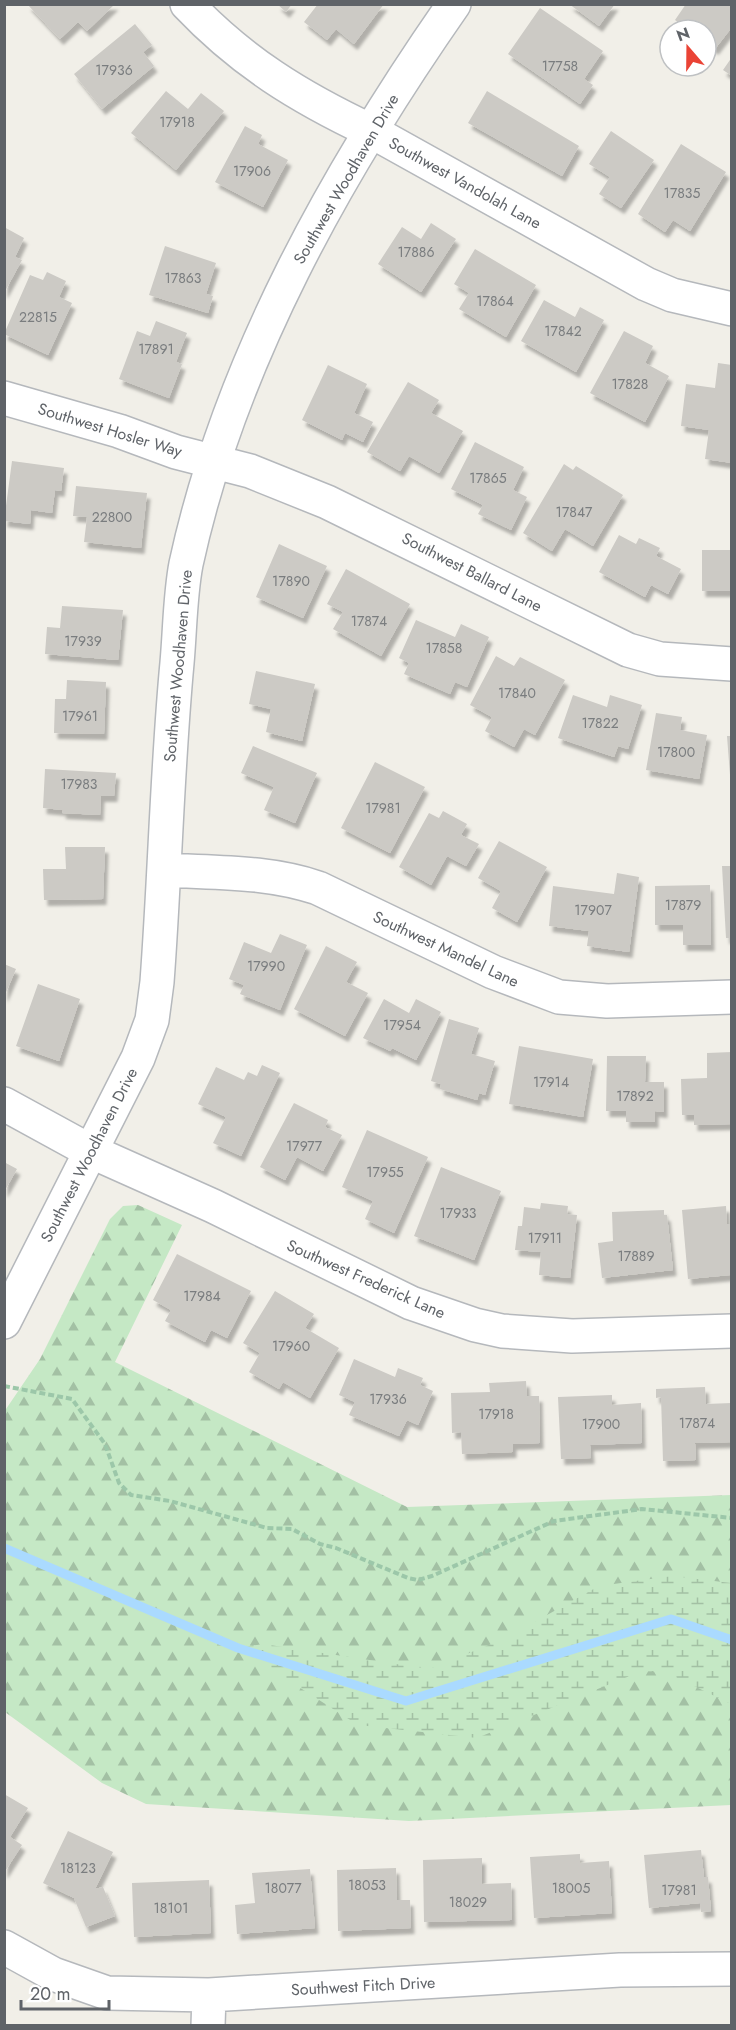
<svg xmlns="http://www.w3.org/2000/svg" width="736" height="2030" viewBox="0 0 736 2030" font-family="Jost,sans-serif">
<defs>
<pattern id="forest-firs" width="22" height="20" patternUnits="userSpaceOnUse" patternTransform="scale(1.5)"><rect width="22" height="20" fill="#c5e8c5"/><path d="M5 1l3.5 6h-7zM16 11l3.5 6h-7z" fill="#a3c0a4"/></pattern>
<pattern id="wetland-marsh" width="20" height="14" patternUnits="userSpaceOnUse" patternTransform="scale(1.5)"><rect width="20" height="14" fill="#c5e8c5"/><path d="M1 5h8M5 5V1M11 12h8M15 12V8" fill="none" stroke="#a3c0a4"/></pattern>
<filter id="shadow"><feDropShadow dx="3.5" dy="6" stdDeviation="1.5" flood-color="#0004"/></filter>
</defs>
<rect width="100%" height="100%" fill="#f1efe8"/>
<path fill="url(#forest-firs)" d="M138 1205 182 1225 115 1362 407 1507 731 1495V1805L409 1821 146 1804 102 1783 5 1712 4 1412 40 1359 110 1219 123 1206Z"/>
<path fill="url(#wetland-marsh)" d="M672 1576 731 1583V1704L665 1672 642 1671 477 1738 358 1725 238 1648 263 1644 429 1669 504 1639 599 1586Z"/>
<g fill="none" stroke-linecap="round" stroke-linejoin="round">
<path stroke="#aadaff" stroke-width="9" d="M4 1548 238 1648 406 1701 671 1619 732 1640"/>
</g>
<path fill="#cccac5" filter="url(#shadow)" d="M27 4H115L87 31 78 22 60 39Z
M277 4H292L286 12Z
M318 4H384L354 44 336 29 327 40 304 22Z
M569 4H615L599 26Z
M686 4H732V27L715 49 706 43V30H688L675 20Z
M540 8 603 51 584 79 593 85 580 104 508 54Z
M135 24 152 45 143 52 154 66 102 109 74 74Z
M732 57V76L723 70Z
M166 91 188 109 201 93 224 111 176 170 131 133Z
M487 91 579 146 562 176 468 123Z
M245 126 262 135 258 144 288 160 263 207 215 182Z
M611 131 654 160 621 208 599 194 610 177 589 164Z
M681 144 726 172 690 231 673 220 665 232 638 214Z
M431 223 456 239 421 292 378 264 402 227 421 239Z
M4 227 24 238 15 257 22 260 4 293Z
M165 246 216 263 206 294 213 296 208 313 149 295Z
M475 249 536 285 506 337 459 309 469 293 454 284Z
M47 272 66 281 59 297 72 303 48 355 4 334 30 275 43 280Z
M544 300 575 317 580 307 604 320 576 372 521 341Z
M156 321 187 333 176 362 182 364 169 398 119 379 137 331 150 336Z
M624 331 653 346 645 363 669 376 645 422 590 393Z
M718 363 732 365V463L705 459 709 430 681 426 686 384 715 388Z
M328 365 367 384 354 413 373 422 363 442 345 433 342 440 302 420Z
M408 382 439 400 431 413 463 431 439 473 409 456 400 471 367 452Z
M475 442 524 467 513 490 527 497 511 530 478 514 483 505 451 489Z
M12 461 64 468 61 491 55 490 52 513 31 510 30 524 4 521Z
M564 464 573 470 576 466 623 495 593 546 565 529 552 551 523 533Z
M76 486 147 493 141 548 84 542 87 517 73 516Z
M619 535 636 544 639 538 660 548 656 556 681 569 668 594 651 585 645 597 599 572Z
M279 544 327 566 303 618 256 597Z
M702 550H732V591H702Z
M346 569 410 604 381 656 333 629 343 612 327 604Z
M62 606 123 610 118 660 45 654 47 627 60 628Z
M416 620 455 637 461 624 489 637 467 687 455 682 450 694 404 674 409 663 399 658Z
M496 656 514 666 520 657 565 680 535 735 524 729 514 747 485 731 492 717 470 705Z
M256 671 315 684 302 741 266 732 271 709 249 704Z
M67 680 106 682 104 734 54 733 55 699H66Z
M573 695 607 707 610 695 642 705 628 749 618 746 614 757 558 738Z
M656 713 682 717 680 730 707 735 699 779 646 770Z
M727 736H732V775H730Z
M253 746 317 773 295 823 264 810 274 787 241 773Z
M375 762 425 787 390 853 341 828Z
M45 769 116 773 114 796H101L100 815 62 813 63 810 43 808Z
M443 811 467 824 461 835 479 844 466 866 447 856 431 885 399 867 429 813 439 818Z
M499 841 547 867 517 922 492 908 501 891 478 878Z
M65 847H105L103 899 44 900 43 869H66Z
M722 866H732V938H726Z
M617 873 639 877 629 952 587 946 589 931 549 926 553 886 614 894Z
M710 885 711 945H683V925H655V886Z
M280 934 307 945 280 1010 240 994 244 985 229 979 244 942 271 953Z
M326 946 357 962 346 982 368 993 345 1036 294 1009Z
M4 964 16 969 4 997Z
M38 984 80 999 59 1061 16 1046Z
M384 999 409 1013 416 999 441 1012 416 1060 392 1048 390 1051 363 1038Z
M449 1019 479 1028 471 1054 495 1061 485 1095 479 1093 477 1100 440 1089 441 1084 431 1081Z
M519 1046 593 1059 583 1117 509 1104Z
M732 1052V1124L694 1125V1115H682L681 1079 707 1078V1053Z
M607 1056H646L645 1082H664V1112L655 1111V1122H626V1111H606Z
M262 1065 280 1073 241 1156 213 1143 226 1117 198 1104 216 1067 244 1080 248 1072 257 1076Z
M294 1103 328 1120 325 1127 342 1135 323 1171 297 1157 285 1180 260 1167Z
M367 1130 428 1157 394 1233 365 1219 373 1201 342 1187Z
M4 1162 17 1169 4 1192Z
M441 1167 501 1191 474 1260 414 1236Z
M541 1203 568 1206 567 1214 577 1215 570 1278 539 1275 541 1252 515 1250 518 1226H522L524 1207 540 1209Z
M726 1206 727 1224H732L730 1275 688 1279 682 1210Z
M664 1210V1215H667L673 1270 602 1278 598 1243 613 1241 612 1212Z
M177 1254 251 1291 227 1338 211 1330 205 1342 165 1321 171 1310 153 1300Z
M275 1291 314 1314 305 1328 339 1348 310 1398 283 1382 279 1389 249 1372 260 1353 243 1343Z
M354 1359 395 1377 398 1368 423 1378 420 1385 433 1391 418 1425 407 1420 399 1436 349 1415 355 1402 339 1395Z
M526 1381 527 1396H539L540 1443 513 1444V1452L462 1454 461 1432 452 1433 451 1393 490 1392 489 1383Z
M705 1387 706 1404 732 1403V1442L695 1443 696 1460 663 1461 661 1397 656 1398V1389Z
M612 1395V1405L641 1403 642 1443 590 1445 591 1458 561 1459 558 1397Z
M4 1794 28 1808 10 1837 22 1845 4 1873Z
M68 1831 113 1852 95 1889 103 1887 115 1916 86 1927 74 1898 43 1883Z
M701 1850 704 1877H708L711 1911 701 1912 700 1903 649 1908 644 1855Z
M580 1854V1863L609 1861 612 1913 534 1918 530 1857Z
M482 1858V1884L511 1883 512 1920 424 1922 423 1860Z
M396 1868 397 1900H410L411 1928 338 1931 337 1870Z
M310 1869 315 1928 237 1934 235 1905 255 1903 252 1873Z
M209 1880 211 1933 134 1937 132 1883Z"/>
<g fill="none" stroke-linecap="round" stroke-linejoin="round">
<g stroke="#b5b8bc" stroke-width="36">
<path id="minor" d="M187 4C242 62 299 97 371 131L646 284 672 295 732 309
M4 398 119 431 176 452 250 471 327 502 628 650 660 659 732 664
M165 870C217 873 268 871 318 888L493 972 559 997 607 1001 732 997
M4 1104 90 1151 213 1206 411 1303 475 1325 502 1331 572 1336 732 1331
M4 1322 138 1058 152 1020 157 982C165 876 167 769 177 663 180 630 180 595 186 564 230 361 337 172 454 4
M4 1947 53 1974 107 1993 209 1995 620 1970 732 1969
M208 2026 209 1995"/>
</g>
<path stroke="#9cc7a9" stroke-width="4" stroke-dasharray="6 3" stroke-linecap="butt" d="M4 1386 72 1399 105 1444 119 1483 131 1495 170 1501 267 1528 292 1529 320 1544 336 1548 408 1578 418 1580 432 1576 554 1521 642 1509 732 1518"/>
<use href="#minor" stroke="#fff" stroke-width="33"/>
</g>
<g text-anchor="middle" dominant-baseline="central" stroke-width="6" stroke-linejoin="round" paint-order="stroke">
<g font-size="14" fill="#7a7d7f">
<text x="560" y="66">17758</text>
<text x="114" y="70">17936</text>
<text x="177" y="122">17918</text>
<text x="252" y="171">17906</text>
<text x="682" y="193">17835</text>
<text x="416" y="252">17886</text>
<text x="183" y="278">17863</text>
<text x="495" y="301">17864</text>
<text x="38" y="317">22815</text>
<text x="563" y="331">17842</text>
<text x="156" y="349">17891</text>
<text x="630" y="384">17828</text>
<text x="488" y="478">17865</text>
<text x="574" y="512">17847</text>
<text x="112" y="517">22800</text>
<text x="291" y="581">17890</text>
<text x="369" y="621">17874</text>
<text x="83" y="641">17939</text>
<text x="444" y="648">17858</text>
<text x="517" y="693">17840</text>
<text x="80" y="716">17961</text>
<text x="600" y="723">17822</text>
<text x="676" y="752">17800</text>
<text x="79" y="784">17983</text>
<text x="383" y="808">17981</text>
<text x="683" y="905">17879</text>
<text x="593" y="910">17907</text>
<text x="266" y="966">17990</text>
<text x="402" y="1025">17954</text>
<text x="551" y="1082">17914</text>
<text x="635" y="1096">17892</text>
<text x="304" y="1146">17977</text>
<text x="385" y="1172">17955</text>
<text x="458" y="1213">17933</text>
<text x="545" y="1238">17911</text>
<text x="636" y="1256">17889</text>
<text x="202" y="1296">17984</text>
<text x="291" y="1346">17960</text>
<text x="388" y="1399">17936</text>
<text x="496" y="1414">17918</text>
<text x="697" y="1423">17874</text>
<text x="601" y="1424">17900</text>
<text x="78" y="1868">18123</text>
<text x="367" y="1885">18053</text>
<text x="283" y="1888">18077</text>
<text x="571" y="1888">18005</text>
<text x="679" y="1890">17981</text>
<text x="468" y="1902">18029</text>
<text x="171" y="1908">18101</text>
</g>
<g font-size="16" fill="#5f6368" stroke="#fff">
<text transform="translate(346 179) rotate(-60)">Southwest Woodhaven Drive</text>
<text transform="translate(465 183) rotate(29)">Southwest Vandolah Lane</text>
<text transform="translate(110 430) rotate(17)">Southwest Hosler Way</text>
<text transform="translate(472 572) rotate(27)">Southwest Ballard Lane</text>
<text transform="translate(178 666) rotate(-85)">Southwest Woodhaven Drive</text>
<text transform="translate(446 949) rotate(25)">Southwest Mandel Lane</text>
<text transform="translate(89 1155) rotate(-63)">Southwest Woodhaven Drive</text>
<text transform="translate(366 1279) rotate(24)">Southwest Frederick Lane</text>
<text transform="translate(363 1986) rotate(-3)">Southwest Fitch Drive</text>
</g>
</g>
<rect width="736" height="2030" fill="none" stroke="#5f6368" stroke-width="12"/>
<g transform="translate(688 48) rotate(340)"><circle r="28" fill="#ffffff" stroke="#bfc1c3" stroke-width="1.5"/>
<path d="M0-4.5L10 22L0 15L-10 22Z" fill="#ea4335"/>
<text y="-9" font-size="16" font-weight="bold" text-anchor="middle" fill="#5f6368">N</text>
</g>
<path d="M21 2000v9h88v-9" fill="none" stroke="#5f6368" stroke-width="3"/>
<text x="30" y="2000" font-size="18" fill="#5f6368" stroke="#ffffff" stroke-width="4.5" paint-order="stroke">20 m</text>
</svg>
